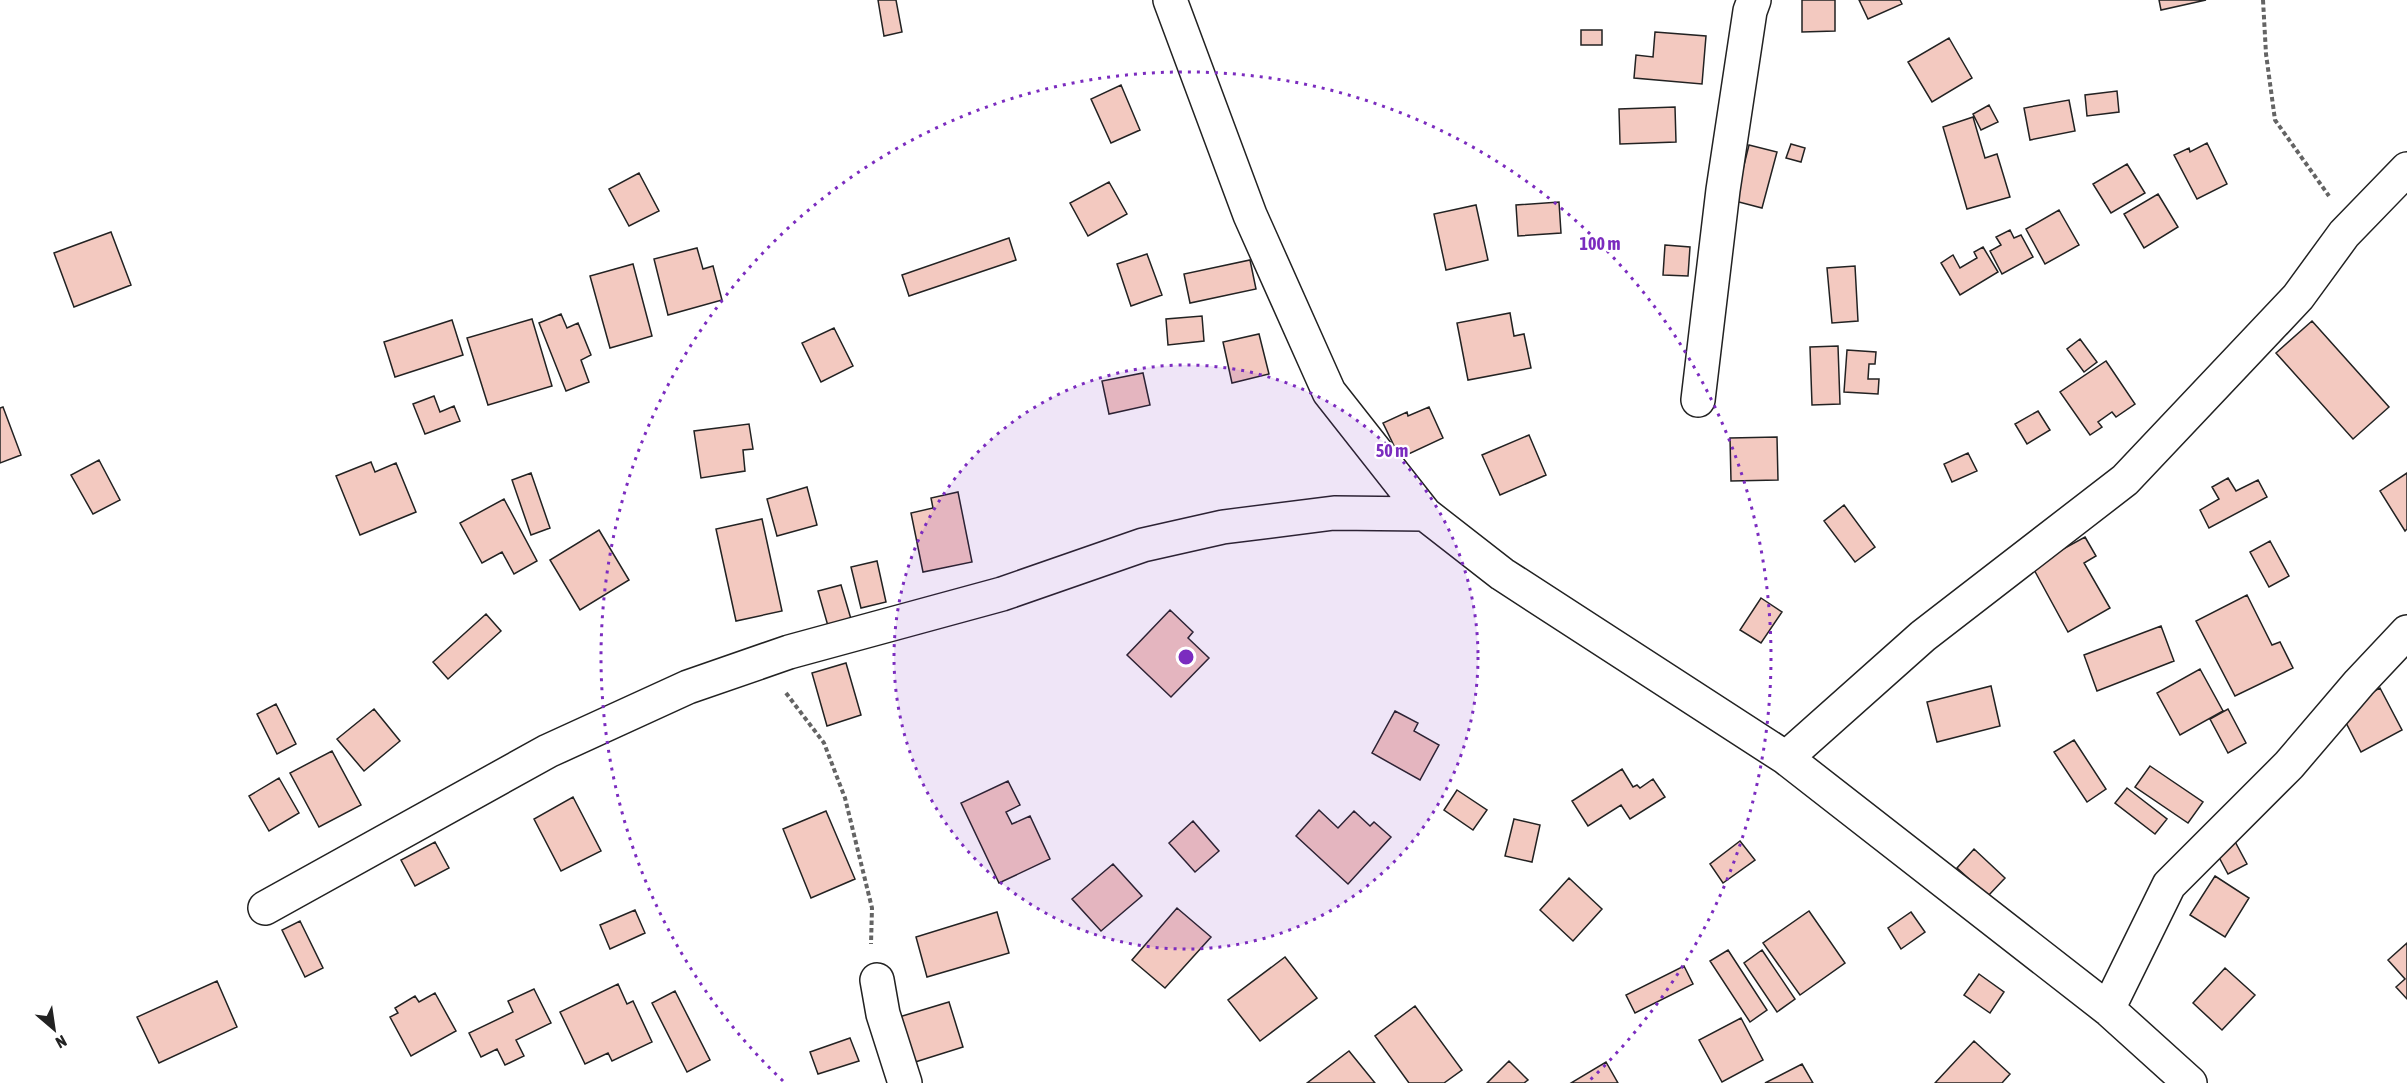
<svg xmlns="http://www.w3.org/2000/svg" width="2407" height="1083" viewBox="0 0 2407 1083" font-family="'Asap Condensed',sans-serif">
<rect width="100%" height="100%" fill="#fff"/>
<path fill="#f3c9c0" stroke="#222" stroke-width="1.5" d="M878 0H896L902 32 884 36Z
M1802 0H1835V31L1802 32Z
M1859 0H1900L1902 4 1868 19Z
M2159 0H2206L2161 10Z
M1581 30H1602V45H1581Z
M1655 32 1706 36 1702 84 1634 78 1636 55 1653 57Z
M1949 38 1972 78 1932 102 1908 62Z
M1121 85 1140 130 1111 143 1091 99Z
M2117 91 2119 112 2087 116 2085 95Z
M2069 100 2075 131 2030 140 2024 108Z
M1989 105 1998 122 1981 130 1973 114Z
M1675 107 1676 142 1620 144 1619 109Z
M1973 117 1985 158 1997 154 2010 197 1967 209 1943 127Z
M2207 143 2227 184 2197 199 2174 155 2189 148 2190 152Z
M1791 144 1805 148 1801 162 1786 158Z
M1749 145 1777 152 1762 208 1735 201Z
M2127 164 2145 193 2111 213 2093 184Z
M639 173 659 211 629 226 609 189Z
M1109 182 1127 214 1088 236 1070 203Z
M2158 194 2178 227 2144 248 2124 214Z
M1559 202 1561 233 1518 236 1516 205Z
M1476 205 1488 260 1446 270 1434 214Z
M2059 210 2079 245 2045 264 2026 229Z
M2010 230 2014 238 2021 235 2033 257 2002 274 1990 251 2001 245 1996 237Z
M111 232 131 285 74 307 54 253Z
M1009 238 1016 260 909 296 902 275Z
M1665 245 1690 247 1688 276 1663 275Z
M1983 247 1998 272 1960 295 1941 263 1953 255 1960 268 1977 258 1974 252Z
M697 248 703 269 713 266 722 300 668 315 654 259Z
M1147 254 1162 295 1131 306 1117 264Z
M1250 260 1256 289 1190 303 1184 274Z
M633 264 652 336 610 348 590 276Z
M1855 266 1858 321 1832 323 1827 268Z
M1510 313 1514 336 1524 334 1531 368 1468 380 1457 323Z
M561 314 567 328 578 323 591 355 581 360 589 382 566 391 539 323Z
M1202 316 1204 341 1168 345 1166 319Z
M532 319 552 386 488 405 467 338Z
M452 320 463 355 395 377 384 342Z
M2312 321 2389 407 2353 439 2276 353Z
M834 328 853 366 821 382 802 343Z
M1259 334 1269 374 1232 383 1223 342Z
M2080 339 2097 362 2084 372 2067 349Z
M1838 346 1840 404 1812 405 1810 347Z
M1847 350 1876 352 1875 364H1869L1868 379H1879L1878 394 1844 392Z
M2106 361 2135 404 2116 417 2112 412 2098 422 2102 427 2090 435 2060 392Z
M1143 373 1150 405 1109 414 1102 381Z
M434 396 440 412 454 406 460 421 425 434 413 404Z
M3 407 21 455 0 463V408Z
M1429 407 1443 438 1400 458 1383 423 1407 412 1408 416Z
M2038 411 2050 430 2027 444 2015 424Z
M749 424 753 449 743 450 745 471 701 478 694 431Z
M1529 435 1546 475 1500 495 1482 455Z
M1777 437 1778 480 1731 481 1730 438Z
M1968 453 1977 471 1952 482 1944 464Z
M99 460 120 500 93 514 71 475Z
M371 462 375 472 396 463 416 512 360 535 336 476Z
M531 473 550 528 531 535 512 480Z
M2407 473V529L2405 531 2380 491Z
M2228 478 2236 491 2258 480 2267 497 2209 528 2200 510 2219 499 2212 487Z
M807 487 817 525 777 536 767 499Z
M958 492 972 562 923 572 911 513 933 508 931 498Z
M504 499 537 561 514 574 502 552 482 563 460 523Z
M1844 505 1875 547 1855 562 1824 521Z
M762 519 782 611 736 621 716 529Z
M599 530 629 580 580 610 550 560Z
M2085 537 2096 556 2084 563 2110 608 2068 632 2032 566Z
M2270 541 2289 576 2269 587 2250 552Z
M877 561 886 602 861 608 851 567Z
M841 585 851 619 828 626 818 591Z
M2247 595 2272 645 2280 642 2293 668 2235 696 2196 621Z
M1761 598 1782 612 1761 643 1740 630Z
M1170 610 1193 632 1188 638 1209 658 1171 697 1127 655Z
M486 614 501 631 448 679 433 662Z
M2161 626 2174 661 2097 691 2084 655Z
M846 663 861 715 827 726 812 673Z
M2200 669 2223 711 2180 735 2157 693Z
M1991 686 2000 726 1937 742 1927 702Z
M2380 688 2402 730 2361 752 2339 709Z
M276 704 296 744 277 754 257 714Z
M374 709 400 741 364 771 337 739Z
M2228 709 2246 743 2228 753 2210 719Z
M1395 711 1418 723 1414 731 1439 745 1420 780 1372 753Z
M2074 740 2106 789 2087 802 2054 752Z
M332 751 361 805 319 827 290 773Z
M2150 766 2203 802 2188 823 2135 787Z
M1622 769 1633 787 1637 785 1640 788 1653 779 1665 797 1630 819 1621 805 1588 826 1572 801Z
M279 778 299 813 269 831 249 796Z
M1008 781 1020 805 1006 812 1012 824 1030 816 1050 859 999 883 961 803Z
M2127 788 2167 819 2155 834 2115 803Z
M1457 790 1487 810 1473 830 1444 810Z
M573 797 601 851 561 871 534 819Z
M1319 810 1338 828 1354 811 1370 826 1374 822 1391 837 1348 884 1296 836Z
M826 811 855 879 811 898 783 829Z
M1514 819 1540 825 1532 862 1505 856Z
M1193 821 1219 851 1195 872 1169 843Z
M2232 836 2247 864 2228 874 2213 846Z
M1740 841 1755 860 1723 883 1710 864Z
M435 842 449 868 415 886 401 860Z
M1974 849 2005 878 1988 896 1957 868Z
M1113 864 1142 896 1101 931 1072 899Z
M2215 876 2249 898 2225 937 2190 915Z
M1569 878 1602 909 1573 941 1540 910Z
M1177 908 1211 937 1165 988 1132 960Z
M635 910 645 933 610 949 600 925Z
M1809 911 1845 963 1800 995 1763 943Z
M997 912 1009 953 927 977 916 937Z
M1911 912 1925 932 1901 949 1888 928Z
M300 921 323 968 305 977 282 930Z
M2407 943V999L2396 987 2405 979 2388 960Z
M1728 950 1767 1010 1750 1022 1710 961Z
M1762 950 1795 999 1777 1012 1744 963Z
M1285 957 1317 998 1260 1041 1228 1000Z
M1684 966 1693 984 1635 1013 1626 995Z
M2225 968 2255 995 2222 1030 2193 1003Z
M1979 974 2004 992 1990 1013 1964 995Z
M217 981 237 1027 159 1063 137 1017Z
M618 984 627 1004 633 1001 652 1042 612 1061 608 1053 585 1064 560 1012Z
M534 989 551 1023 516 1040 524 1056 505 1065 497 1049 481 1057 469 1033 513 1012 508 1001Z
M675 991 710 1060 687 1072 652 1003Z
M435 993 456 1031 411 1056 390 1017 398 1013 395 1008 415 996 419 1002Z
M949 1002 963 1047 912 1063 899 1017Z
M1415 1006 1462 1070 1444 1083H1409L1375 1036Z
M1741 1018 1763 1060 1722 1082 1699 1040Z
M850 1038 859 1061 818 1074 810 1052Z
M1974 1041 2010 1074 2002 1083H1935Z
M1349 1051 1375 1083H1307Z
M1509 1061 1528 1080 1524 1083H1487Z
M1606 1062 1618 1083H1571Z
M1802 1064 1813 1083H1765Z"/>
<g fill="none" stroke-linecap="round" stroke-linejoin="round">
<g stroke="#222" stroke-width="36">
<path id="street" d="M1170 0 1250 215 1329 392 1425 514 1502 574 1786 758 2108 1009 2190 1083
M1698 400 1723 190 1750 11 1754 0
M1786 758 1923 636 2125 480 2298 297 2344 234 2407 169
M265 908 548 751 688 687 789 652 1002 594 1143 545 1223 527 1334 513 1425 514
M877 980 883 1014 905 1083
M2108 1009 2169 885 2289 765 2359 683 2407 632"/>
</g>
<path stroke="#646464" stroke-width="4" stroke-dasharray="4.5 3" stroke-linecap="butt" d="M2263 0 2266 54 2275 120 2329 196
M786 693 824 743 845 798 872 908 871 944"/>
<use href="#street" stroke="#fff" stroke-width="33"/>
</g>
<circle cx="1186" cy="657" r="292" fill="#7b2cbf" fill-opacity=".12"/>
<g fill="none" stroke="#7b2cbf" stroke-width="3" stroke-dasharray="3 6">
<circle cx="1186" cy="657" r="292"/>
<path d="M783 1081A585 585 0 1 1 1589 1081"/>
</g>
<circle cx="1186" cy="657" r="9" fill="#7b2cbf" stroke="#fff" stroke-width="3"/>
<g font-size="18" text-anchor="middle" font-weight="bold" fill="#7b2cbf" stroke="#fff" stroke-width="4.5" stroke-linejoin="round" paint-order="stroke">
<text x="1600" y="250">100 m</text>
<text x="1392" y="457">50 m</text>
</g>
<g transform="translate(54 1029) rotate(151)" stroke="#ffffff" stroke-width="4.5" paint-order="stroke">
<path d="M0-4.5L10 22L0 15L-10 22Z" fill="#222222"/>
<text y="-9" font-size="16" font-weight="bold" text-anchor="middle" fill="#222222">N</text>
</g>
</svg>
